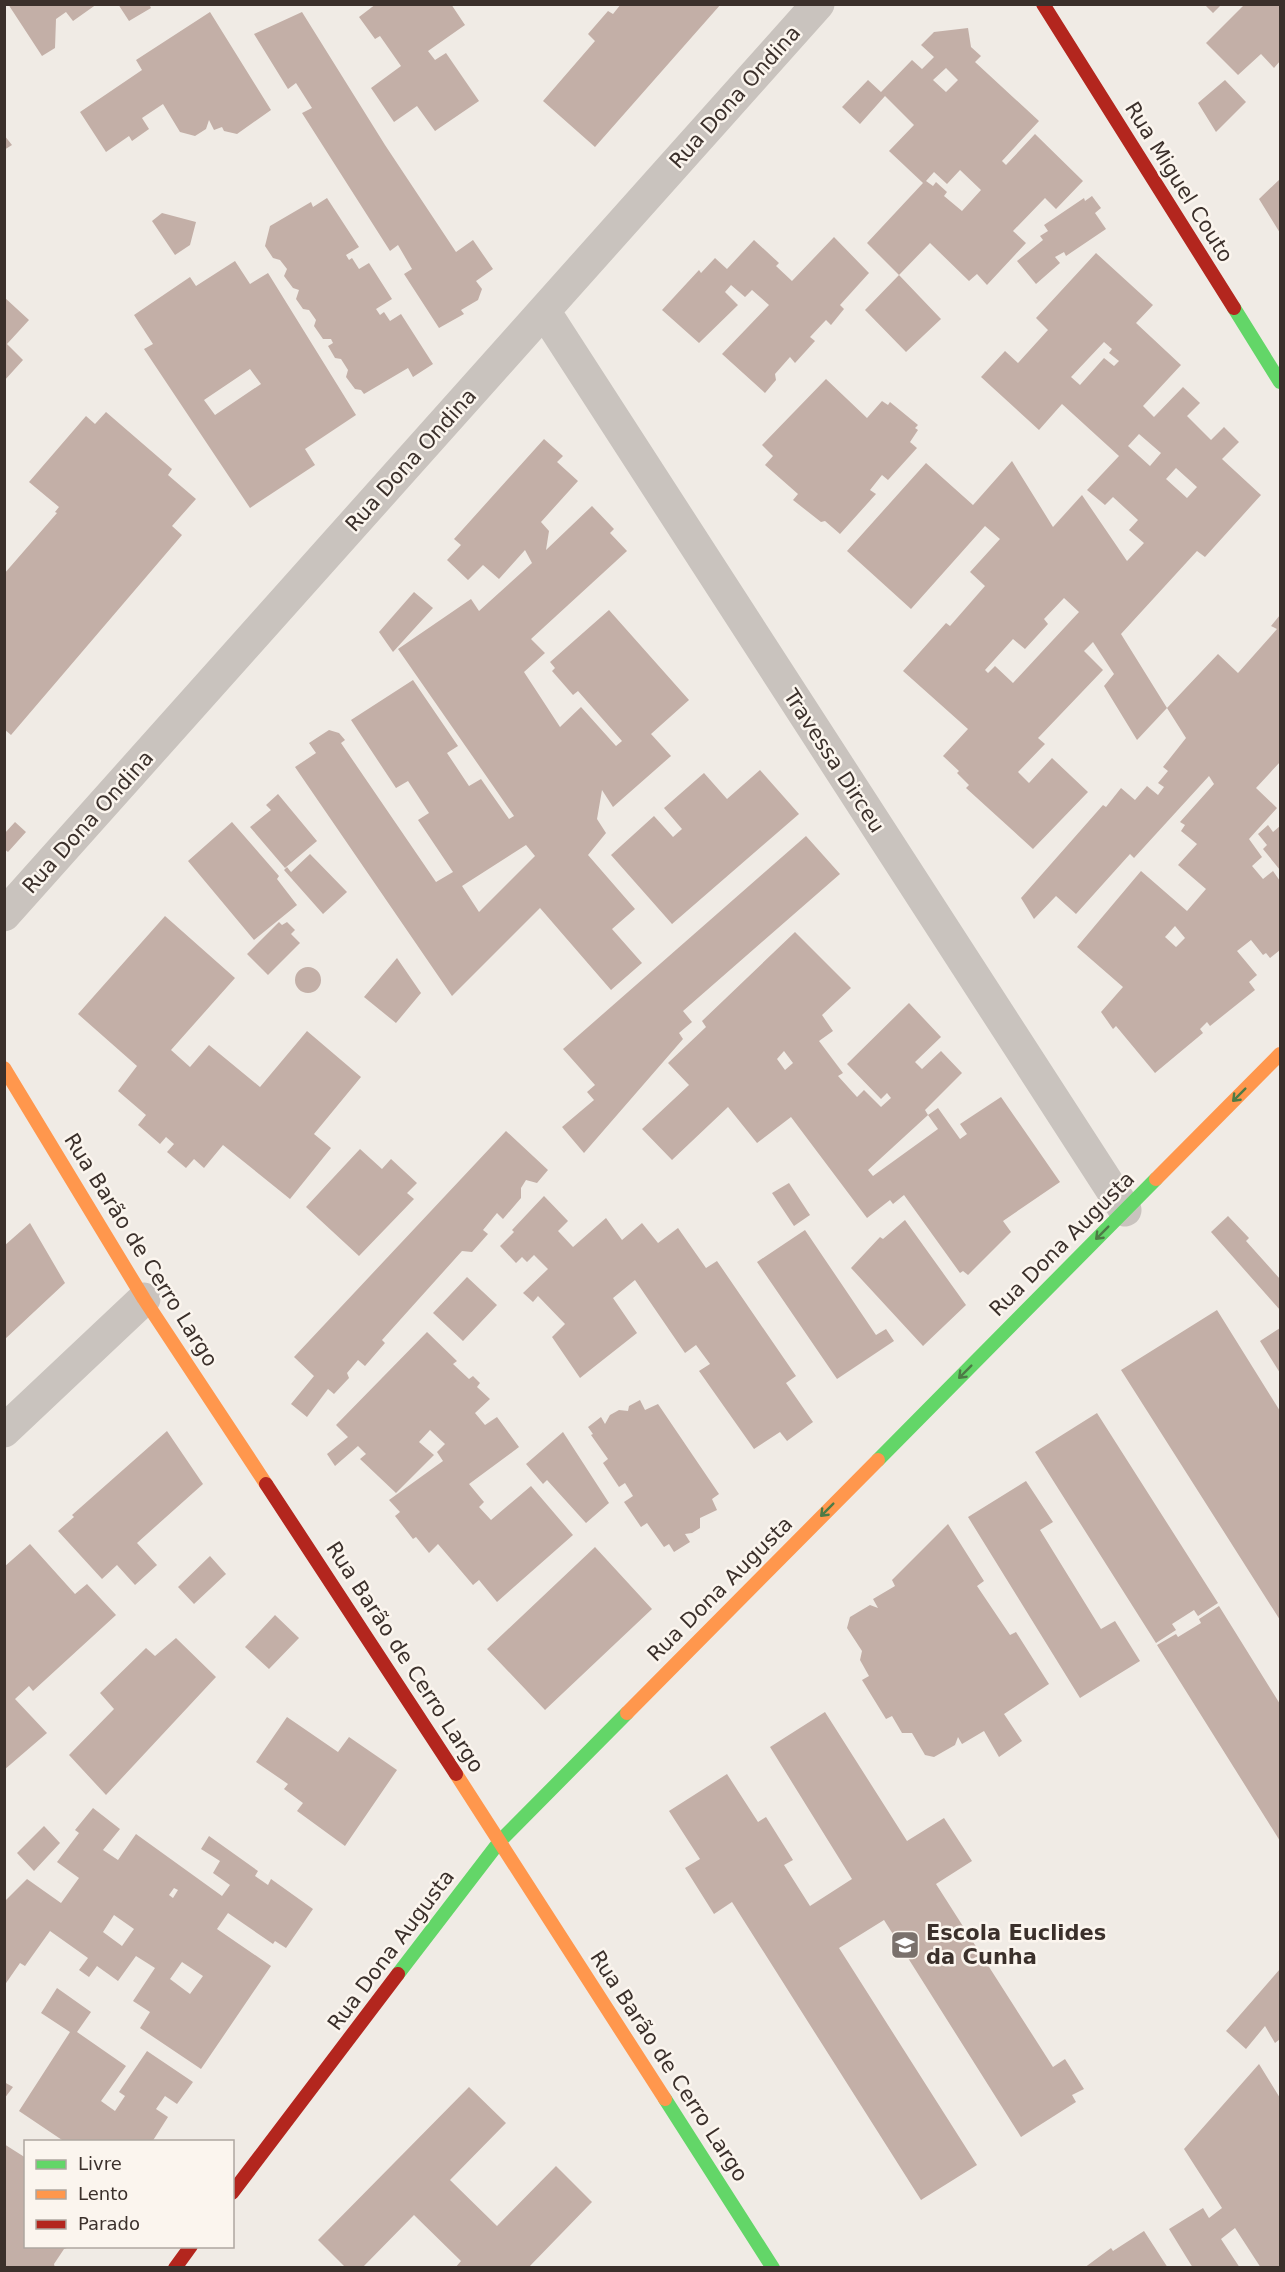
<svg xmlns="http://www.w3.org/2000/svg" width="1285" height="2272" viewBox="0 0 1285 2272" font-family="'DejaVu Sans',sans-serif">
<rect width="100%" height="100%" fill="#f0ebe5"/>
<path fill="#c3afa7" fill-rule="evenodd" d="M8 4H97L73 21 66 12 56 19 55 48 42 56Z
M118 4H149L151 8 129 21Z
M376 4H451L465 25 428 51 435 60 446 53 479 101 435 131 417 106 394 122 371 88 401 66 380 36 375 39 359 17Z
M621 4H721L595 147 543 101 595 41 588 34 608 11 613 14Z
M1204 4H1222L1213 13Z
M1245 4H1280V61L1274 68 1261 54 1238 75 1206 43Z
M210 12 271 110 237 134 224 131 222 127 214 130 209 120 206 129 195 136 180 132 163 104 142 118 149 129 132 141 129 136 106 152 80 112 142 70 136 60Z
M302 12 385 145 456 252 473 240 493 269 476 281 482 289 478 300 461 310 464 314 439 328 404 274 412 269 398 245 390 251 302 113 312 108 296 83 288 89 254 34Z
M968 28 971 47 981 56 975 62 1039 121 1002 161 1006 165 1035 134 1083 181 1056 209 1045 198 1013 231 1026 243 987 285 977 274 969 281 930 243 899 275 867 243 923 183 889 151 914 125 885 96 860 124 842 107 868 80 881 92 912 60 922 69 934 57 921 45 934 32ZM946 68 958 80 946 92 933 80ZM960 170 981 190 962 211 944 196 947 192 936 182 933 186 926 181 934 172 947 184Z
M1225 80 1246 102 1216 132 1198 103Z
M4 135 12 145 4 150Z
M1280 179V233L1259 199Z
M1092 196 1101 208 1095 213 1106 229 1066 256 1064 252 1055 257 1060 263 1036 284 1017 261 1043 240 1040 236 1048 231 1044 225 1084 198 1085 201Z
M327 198 359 247 346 255 349 260 352 258 359 269 369 263 392 299 376 309 380 315 384 312 390 321 401 314 433 364 413 377 408 368 364 394 361 390 355 389 346 377 348 370 341 359 335 358 328 346 333 343 331 339H323L314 326 316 320 309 310 303 309 296 299 299 290 293 288 284 276 287 269 280 260 273 258 265 246 270 226 311 202 313 207Z
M162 213 196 222 190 245 175 255 152 221Z
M834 237 869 273 840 305 844 309 831 325 826 320 810 337 815 341 795 363 790 357 775 374 776 380 765 393 722 354 769 305 752 290 745 297 731 285 725 292 738 305 699 343 662 310 699 270 701 273 715 258 727 269 754 240 779 263 776 266 792 281Z
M1096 253 1153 305 1136 323 1181 365 1143 406 1154 417 1183 387 1200 403 1187 416 1211 440 1224 427 1239 442 1222 459 1261 495 1205 557 1197 551 1121 634 1167 708 1218 654 1238 673 1277 629 1271 626 1280 615V762L1256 788 1277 808 1249 839 1262 857 1252 866 1263 879 1273 871 1280 881V950L1270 958 1266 953 1263 955 1251 940 1237 951 1257 975 1249 982 1255 990 1210 1026 1207 1022 1200 1029 1203 1033 1155 1073 1116 1026 1113 1029 1101 1012 1123 987 1077 947 1141 871 1187 911 1206 889 1178 865 1197 844 1181 831 1185 825 1180 822 1214 784 1209 776 1134 858 1130 854 1076 914 1056 896 1034 919 1021 898 1103 805 1106 807 1121 788 1135 800 1147 786 1158 795 1164 787 1158 783 1168 771 1163 767 1186 738 1167 708 1137 740 1104 686 1114 674 1093 642 1084 651 1103 670 1038 738 1045 744 1018 772 1029 783 1052 758 1088 792 1033 849 966 788 969 785 957 773 959 771 943 756 968 729 903 671 946 623 950 626 985 586 970 572 1000 539 985 526 911 609 847 551 926 463 973 505 1012 461 1053 527 1082 495 1127 561 1144 543 1129 530 1138 520 1113 497 1105 505 1087 490 1119 456 1062 404 1039 430 981 377 1005 351 1018 363 1048 330 1036 318ZM1104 342 1112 349 1109 353 1119 361 1114 366 1104 358 1080 385 1071 377ZM1139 434 1161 453 1150 466 1128 446ZM1176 468 1197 487 1187 498 1166 479ZM1064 598 1079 612 1013 683 995 666 988 673 985 670 1013 639 1025 649 1048 624 1044 619ZM1175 926 1185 938 1176 947 1165 937Z
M235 261 250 284 268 273 356 415 305 449 315 465 250 508 144 349 153 344 134 315 190 277 196 286ZM250 369 261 384 215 415 204 400Z
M899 275 941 319 906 352 865 310Z
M4 297 29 320 7 344 23 360 4 381Z
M826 379 867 418 882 401 888 405 890 402 918 425 915 428 918 430 910 442 917 448 888 480 882 475 870 490 876 494 840 534 825 521 821 522 793 500 798 494 765 465 773 456 762 445Z
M106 412 172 469 168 475 196 499 172 526 182 535 11 735 4 729V574L57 513 55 512 59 507 29 482 86 416 95 424Z
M544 439 563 456 557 462 578 481 541 522 549 531 546 550 592 506 614 529 610 533 627 551 531 639 545 653 524 672 560 727 581 707 616 746 622 741 578 691 573 695 552 671 555 668 550 662 609 610 689 700 651 734 671 756 613 807 602 790 597 819 606 833 588 855 635 909 612 929 642 963 611 990 540 908 452 996 295 767 316 753 309 743 329 730 339 733 345 740 341 743 436 882 453 872 418 820 429 813 408 781 396 788 351 720 413 680 458 746 447 753 469 786 481 779 509 819 514 816 398 649 471 599 479 611 532 563 525 550 499 579 483 565 468 580 447 560 461 545 454 539ZM526 845 535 856 479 912 462 886Z
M414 592 433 608 393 652 379 632Z
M760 770 799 814 672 924 611 855 654 816 673 837 682 829 664 808 704 773 727 799Z
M278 794 317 841 285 868 250 827 271 810 266 805Z
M15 822 26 832 8 852 4 849V834Z
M232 822 279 876 277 879 297 905 254 940 188 861Z
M1268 825 1273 832 1280 826V870L1263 849 1267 845 1258 834Z
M806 836 840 874 683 1011 692 1022 679 1033 683 1039 584 1153 562 1127 594 1100 587 1092 595 1085 563 1049Z
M310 854 347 892 323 914 284 870 287 867 291 872Z
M165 916 235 978 171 1050 190 1067 209 1045 260 1087 307 1031 361 1077 314 1134 331 1148 290 1199 223 1145 204 1168 194 1159 186 1168 167 1152 174 1144 166 1137 160 1144 138 1125 146 1115 118 1091 137 1066 78 1014Z
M279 922 282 925 287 922 295 930 291 934 300 943 268 975 247 954Z
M795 932 851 988 822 1015 833 1031 819 1041 843 1073 838 1076 857 1097 864 1090 881 1107 891 1098 887 1093 881 1099 847 1064 909 1003 941 1037 915 1062 922 1069 941 1051 962 1073 925 1110 928 1115 868 1170 873 1176 938 1129 928 1115 938 1108 960 1139 967 1134 960 1124 1001 1097 1060 1182 1003 1221 1011 1232 968 1275 963 1271 960 1273 904 1195 893 1204 890 1200 867 1218 791 1117 757 1143 728 1107 672 1160 642 1129 689 1085 668 1063 706 1027 702 1021ZM784 1051 793 1063 785 1070 777 1059Z
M397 958 421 993 396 1023 364 997Z
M295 980a13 13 0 1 1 26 0a13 13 0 1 1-26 0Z
M506 1131 548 1170 537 1183 526 1180 521 1188V1198L503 1219 497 1213 483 1230 488 1234 472 1252 462 1251 382 1340 385 1343 365 1366 358 1360 347 1373 349 1378 334 1394 328 1389 307 1417 291 1404 314 1376 294 1357Z
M360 1149 382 1169 391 1159 417 1183 407 1193 414 1199 359 1256 306 1207Z
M789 1183 810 1215 794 1226 772 1193Z
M544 1196 568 1221 558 1231 573 1247 606 1218 622 1240 642 1223 658 1243 678 1228 706 1268 717 1261 796 1376 786 1383 813 1422 787 1441 780 1432 754 1449 699 1371 710 1364 696 1345 685 1353 635 1280 613 1298 637 1333 580 1378 552 1337 565 1324 538 1296 533 1302 523 1293 548 1269 534 1255 527 1262 522 1257 516 1263 500 1246 514 1232 512 1230Z
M1228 1216 1249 1238 1246 1241 1280 1279V1310L1211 1232Z
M905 1220 966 1305 923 1346 851 1268 880 1237 883 1239Z
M30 1223 65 1283 4 1340V1246Z
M805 1230 876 1335 886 1329 894 1341 837 1379 757 1262Z
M467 1277 497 1305 463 1341 433 1313Z
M1217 1310 1280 1411V1620L1121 1370Z
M1280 1328V1373L1260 1341Z
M427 1332 457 1361 453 1364 469 1379 473 1376 480 1383 477 1387 490 1399 475 1413 485 1425 497 1417 519 1447 469 1484 484 1502 479 1507 491 1520 531 1486 573 1535 497 1602 479 1580 473 1585 438 1544 429 1553 416 1537 413 1539 395 1516 400 1512 389 1500 443 1461 437 1452 445 1444 430 1430 419 1442 434 1455 396 1493 360 1459 366 1454 358 1446 335 1466 327 1454 348 1437 336 1425Z
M640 1400 645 1410 658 1404 719 1494 712 1499 717 1510 700 1518V1528L692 1533 685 1534 690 1542 674 1552 669 1544 664 1547 647 1523 641 1527 624 1502 633 1496 625 1483 619 1487 603 1463 608 1459 591 1435 593 1434 588 1427 601 1417 605 1424 610 1415 619 1410 628 1411 629 1406Z
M1097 1413 1218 1603 1198 1616 1194 1610 1172 1624 1176 1630 1156 1643 1035 1452Z
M167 1431 203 1484 137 1543 157 1565 135 1585 117 1565 102 1579 58 1531 74 1517 72 1515Z
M563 1432 609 1503 586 1523 547 1480 543 1484 526 1464Z
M1026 1481 1053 1522 1040 1530 1101 1629 1115 1621 1140 1661 1080 1698 968 1517Z
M948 1524 984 1581 977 1586 1010 1635 1016 1632 1049 1684 1004 1714 1022 1741 999 1757 984 1731 962 1744 958 1737 955 1745 934 1757 925 1755 912 1733H902L892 1716 886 1719 862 1680 869 1676 860 1660 862 1651 847 1628 850 1617 870 1605 878 1608 873 1599 895 1586 892 1580Z
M30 1544 75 1594 87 1584 116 1615 33 1691 29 1686 15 1699 47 1733 4 1770V1567Z
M595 1547 652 1609 545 1710 487 1649Z
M210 1556 226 1574 194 1604 178 1587Z
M1219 1606 1280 1704V1841L1157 1645 1176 1634 1178 1637 1201 1623 1199 1619Z
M275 1615 299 1638 269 1669 245 1647Z
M176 1638 216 1677 106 1795 69 1755 114 1709 100 1693 146 1648 155 1656Z
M825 1712 907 1841 944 1818 972 1861 936 1884 1053 2067 1065 2059 1084 2089 1072 2095 1076 2102 1021 2137 884 1920 839 1948 977 2165 921 2200 732 1902 714 1914 685 1868 700 1859 669 1811 727 1774 758 1822 766 1817 793 1860 784 1865 810 1906 852 1879 770 1747Z
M287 1717 338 1752 349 1737 397 1770 345 1846 297 1811 303 1803 284 1789 288 1784 256 1762Z
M93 1808 120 1829 103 1850 118 1860 136 1834 222 1896 230 1885 213 1873 220 1861 201 1849 209 1836 258 1871 255 1876 268 1885 271 1879 313 1909 286 1948 275 1941 273 1944 228 1913 217 1929 271 1966 201 2069 140 2028 150 2012 133 2001 155 1968 136 1956 118 1981 97 1966 89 1977 79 1970 88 1958 50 1931 25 1966 20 1963 4 1986V1902L27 1879 61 1903 79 1878 57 1862 79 1833 75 1830ZM174 1888 178 1890 173 1898 169 1895ZM114 1915 134 1929 122 1946 103 1932ZM182 1962 203 1976 190 1994 170 1979Z
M44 1826 60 1843 34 1871 17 1853Z
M1280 1969V2039L1275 2043 1265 2026 1246 2049 1226 2031Z
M57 1988 91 2012 77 2032 126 2066 101 2101 115 2111 125 2096 119 2092 147 2051 193 2082 177 2104 165 2096 156 2109 168 2117 152 2142H65L19 2111 70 2032 41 2013Z
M1259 2064 1280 2098V2268H1261L1235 2228 1221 2239 1240 2268H1193L1169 2229 1203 2208 1209 2218 1222 2208 1184 2149Z
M4 2082 13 2087 4 2099Z
M469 2087 506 2123 450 2180 497 2226 556 2166 592 2202 528 2268H455L461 2261 414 2215 362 2268H346L318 2240Z
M4 2144 26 2158V2247H70L64 2249 54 2264 55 2268H4Z
M1144 2231 1168 2268H1084L1111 2248 1113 2251Z"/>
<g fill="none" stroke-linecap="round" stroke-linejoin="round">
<path stroke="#c9c3be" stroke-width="33" d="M544 311 1125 1210
M4 915 818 4
M4 1431 144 1299"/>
<path stroke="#63d668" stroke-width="14" d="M1234 308 1280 382
M878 1460 1156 1179
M398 1974 500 1841 627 1713
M665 2099 773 2268"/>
<path stroke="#ff974d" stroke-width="14" d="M4 1068 144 1299 266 1484
M1156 1179 1280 1054
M627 1713 878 1460
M456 1774 665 2099"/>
<path stroke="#b3261e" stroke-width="14" d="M1043 4 1234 308
M266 1484 456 1774
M232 2193 398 1974
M175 2268 191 2246"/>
</g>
<defs><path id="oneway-shaft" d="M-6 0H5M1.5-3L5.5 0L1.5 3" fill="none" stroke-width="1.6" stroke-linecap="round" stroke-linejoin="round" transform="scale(1.5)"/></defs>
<g stroke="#4d7b46">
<use href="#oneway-shaft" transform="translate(1239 1095) rotate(135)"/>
<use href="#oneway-shaft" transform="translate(1102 1233) rotate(135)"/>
<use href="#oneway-shaft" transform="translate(965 1372) rotate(135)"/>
<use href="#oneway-shaft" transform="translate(827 1510) rotate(135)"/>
</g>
<defs>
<g id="school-square" transform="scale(1.5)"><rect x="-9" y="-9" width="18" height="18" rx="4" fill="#7a716c" stroke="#fbf5ee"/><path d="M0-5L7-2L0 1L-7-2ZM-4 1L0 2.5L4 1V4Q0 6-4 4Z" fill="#fff"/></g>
</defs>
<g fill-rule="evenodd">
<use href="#school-square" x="905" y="1945"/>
</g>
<g text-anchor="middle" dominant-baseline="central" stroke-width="5" stroke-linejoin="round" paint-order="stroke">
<g font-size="21" fill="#3b302b" stroke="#fbf5ee">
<text transform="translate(735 97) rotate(-48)">Rua Dona Ondina</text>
<text transform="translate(1179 182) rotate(58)">Rua Miguel Couto</text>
<text transform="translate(411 460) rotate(-48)">Rua Dona Ondina</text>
<text transform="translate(834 761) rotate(57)">Travessa Dirceu</text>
<text transform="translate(88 822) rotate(-48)">Rua Dona Ondina</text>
<text transform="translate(1062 1244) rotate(-45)">Rua Dona Augusta</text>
<text transform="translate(141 1250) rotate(58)">Rua Barão de Cerro Largo</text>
<text transform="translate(720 1589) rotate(-45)">Rua Dona Augusta</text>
<text transform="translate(405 1657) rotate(57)">Rua Barão de Cerro Largo</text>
<text transform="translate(391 1950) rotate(-53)">Rua Dona Augusta</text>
<text transform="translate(669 2066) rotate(57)">Rua Barão de Cerro Largo</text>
</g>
<g font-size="21" font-weight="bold" fill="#3b302b" stroke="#fbf5ee" text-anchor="start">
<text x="926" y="1933">Escola Euclides<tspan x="926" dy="24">da Cunha</tspan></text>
</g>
</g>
<rect width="1285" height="2272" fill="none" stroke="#3b302b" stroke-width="12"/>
<rect x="24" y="2140" width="210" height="108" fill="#fbf5ee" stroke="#aea6a0" stroke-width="1.5"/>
<rect x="36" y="2160" width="30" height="9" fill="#63d668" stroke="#aea6a0" stroke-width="1.5"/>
<text x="78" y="2170" font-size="18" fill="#3b302b">Livre</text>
<rect x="36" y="2190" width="30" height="9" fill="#ff974d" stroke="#aea6a0" stroke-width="1.5"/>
<text x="78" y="2200" font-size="18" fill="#3b302b">Lento</text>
<rect x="36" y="2220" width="30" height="9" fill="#b3261e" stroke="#aea6a0" stroke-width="1.5"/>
<text x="78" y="2230" font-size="18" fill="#3b302b">Parado</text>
</svg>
